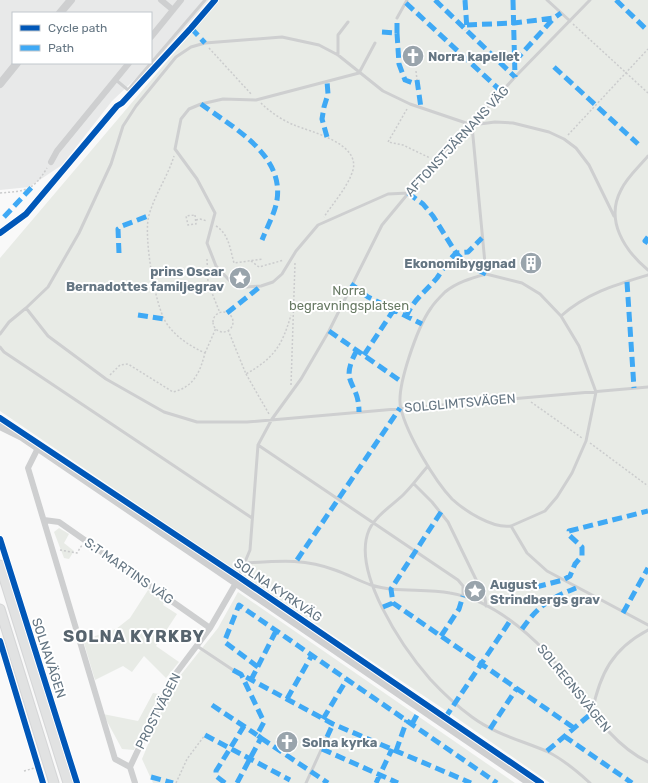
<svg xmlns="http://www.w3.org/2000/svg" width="648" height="783" viewBox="0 0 648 783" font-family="Rubik,sans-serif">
<rect width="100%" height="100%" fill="#f9f9f9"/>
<path fill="#e8e9e9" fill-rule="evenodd" d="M0 0H209L169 47 112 101 62 165 29 187 0 190ZM13 13H151V63H13Z"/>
<path fill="#e8ebe6" d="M219 0H648V783H550L448 712 244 576 242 572 235 571 0 411V258Z
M59 528 69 534 64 543 74 551 69 559 64 558 54 532Z
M148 590 165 601 163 605 177 614 156 646 179 662 166 678 144 656 132 672 123 666 95 680 83 640 116 629 130 618Z
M238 592 515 783H153L142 759 172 686 218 628Z
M153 693 159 694 134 750 122 749 103 714 138 721Z"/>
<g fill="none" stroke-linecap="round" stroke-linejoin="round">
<g stroke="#d5d6d7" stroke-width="11">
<path id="secondary" d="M0 565 68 783
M0 609 54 783"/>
</g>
<path stroke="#cbcccd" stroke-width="1.5" stroke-dasharray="2 2" stroke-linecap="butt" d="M573 24 648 93
M209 48 252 95
M416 71 417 80
M261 103C270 112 282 120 294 125 311 132 360 143 353 170 348 187 333 203 324 217
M407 109 388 142 403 145 430 158
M568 135 648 49
M0 193C26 191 33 191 47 168
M195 215 196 224 188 225 186 216Z
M196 220 200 219 207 221
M216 226C229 234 230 249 234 263L263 259
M207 259 208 283 220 313
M251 261 259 267 284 260
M213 322a10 10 0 1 1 20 0a10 10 0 1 1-20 0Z
M228 330 246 374C274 358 282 346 291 315
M205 353 216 328
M246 374 269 414
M110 375 120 365 128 364 173 392C194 387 200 372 205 353 190 346 177 338 167 324 155 308 143 234 149 215 155 194 168 176 174 156
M291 385 295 263
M531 402 582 438
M590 443 648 486
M60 550 77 553 82 545
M24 771 38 767
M176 783 187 759 205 735"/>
<path stroke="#cecfd0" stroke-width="3" d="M547 0 570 21
M397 18 407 0
M375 43 359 73 256 100 223 99 201 104 189 109 181 119 175 149 197 179 215 213 207 243 216 266 229 280 247 287 261 286 273 282 282 274 296 251 318 225 388 194 408 193
M338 55V35L348 22
M116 80 128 90 205 0
M472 126 486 274 522 283 540 294 561 316 579 346 596 392 586 441 572 473 557 497 545 511 511 526
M648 156C639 167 627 177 621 190 605 220 624 250 648 270
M614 216 589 165 576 148 564 139 549 132 513 123 495 122 472 125 410 104 383 91 338 55 319 45 282 37 205 43 191 47 176 57 136 106 123 126 111 164 79 233 48 287 26 308 48 336 106 379 164 412 197 422H247L648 387
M486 274C472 278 457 282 445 292 440 297 434 303 431 308 418 326 395 389 401 409 407 434 434 480 452 499 465 511 493 529 511 526L527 553 547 571 648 625
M561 316C587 293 615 285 648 275
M0 334 9 322 26 308
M0 347 4 352 252 518
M258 445 458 580 463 586V596
M428 466C420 475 413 485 404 494 393 505 376 515 369 530 351 572 403 648 430 679 442 692 457 706 472 717 495 734 520 740 546 751 561 758 577 771 590 783
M414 484 432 502 448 522 485 598 486 606
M246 563C278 561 304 558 335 570 347 574 359 581 371 585 396 593 424 588 450 593 487 599 520 625 546 652 581 688 601 739 648 762
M237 581 250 550 258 445 272 419 301 379 329 331 382 225 435 161 472 125 515 77 590 0
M197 646 233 670
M592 712C600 674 612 649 648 630
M306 783 327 737"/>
<path stroke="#cecfd0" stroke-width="6" d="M161 0 173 10
M151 37 181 0
M51 162 57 151 129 63
M38 448 28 468 115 759 130 767
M44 520 59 522 210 628
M135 783 130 767 171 680 210 628 236 583"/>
<path stroke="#cecfd0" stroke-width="8" d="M60 13 71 0
M0 84 17 63
M0 426 22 437 530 783"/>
<use href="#secondary" stroke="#e1e2e2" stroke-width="9"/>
<path stroke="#3fa9f5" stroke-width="5" stroke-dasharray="10 5" stroke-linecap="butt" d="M435 0 515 77
M465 0 467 30
M513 0 515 77
M616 0 648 31
M406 3 502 92
M467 25 514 23 554 18 561 13
M191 28 205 43
M382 32 397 33V18
M397 33 399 64 405 80 418 85
M515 61 554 18
M554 67 638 144
M417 80 421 108
M201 104C232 127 284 154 277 200 275 213 267 227 262 240
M327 137 322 119 324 107 328 94 327 81
M408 193 423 204 433 216 456 253 467 264 486 274
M4 217 32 187
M648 237 645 241 648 243
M119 253 118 229 122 226 148 216
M627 282 634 388
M351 284 368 297 422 324
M227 313 261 286
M138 315 164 319
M406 317C413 300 426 291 437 278 443 269 448 261 456 253L468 252 482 238
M329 331 402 382
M357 350C338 385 359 380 359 412
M364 355 393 311
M441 512 391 589 393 603 574 728
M297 560 400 408
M536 587 563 580 570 576 575 564 582 556V547L569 535V531L648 511
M383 607 393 603
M623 613 648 568
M522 629C539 605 549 599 576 588
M441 636 459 609 463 596
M258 667 226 643 225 640 239 605 497 783
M233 670 333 724 471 783
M251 680 276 631
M287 699 312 655
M212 705 257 735
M445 718 510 621
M323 719 347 679
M412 724 418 713
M490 729 517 688
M205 735 290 780
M564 736 632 783
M327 737 333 724
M261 738 328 783
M322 749 398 783
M396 751 407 720
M547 751 592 713
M151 777 173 783
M225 783 216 776V771L244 726
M237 783 261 738 257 735 264 722 241 674
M376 783 392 749"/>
<g stroke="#fff" stroke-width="8">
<path id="cycleway" d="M0 233 26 214 117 106 122 103 191 28 215 0
M0 418 239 577 541 783
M0 539 77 783
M0 641 43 783"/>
</g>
<use href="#cycleway" stroke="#0057b8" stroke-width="6"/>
</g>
<defs>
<g id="church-disc" transform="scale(1.15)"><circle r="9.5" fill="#99a4ac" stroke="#fff"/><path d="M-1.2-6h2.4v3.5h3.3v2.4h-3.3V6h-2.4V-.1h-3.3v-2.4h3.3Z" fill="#fff"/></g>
<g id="building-disc" transform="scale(1.15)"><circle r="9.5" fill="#99a4ac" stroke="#fff"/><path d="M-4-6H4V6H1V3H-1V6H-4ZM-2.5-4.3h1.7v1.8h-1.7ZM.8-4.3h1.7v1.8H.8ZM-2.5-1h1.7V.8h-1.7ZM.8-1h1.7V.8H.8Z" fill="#fff"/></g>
<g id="sight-disc" transform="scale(1.15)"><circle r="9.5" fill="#99a4ac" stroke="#fff"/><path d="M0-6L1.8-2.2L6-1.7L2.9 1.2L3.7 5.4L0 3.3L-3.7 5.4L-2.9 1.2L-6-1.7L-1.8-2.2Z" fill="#fff"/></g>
</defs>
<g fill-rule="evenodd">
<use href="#church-disc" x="413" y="56"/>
<use href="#building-disc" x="531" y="263"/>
<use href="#sight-disc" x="240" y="278"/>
<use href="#sight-disc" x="475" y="591"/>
<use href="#church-disc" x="287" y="742"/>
</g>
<g text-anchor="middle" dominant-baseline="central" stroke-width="4" stroke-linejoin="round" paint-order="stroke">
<g font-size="13" font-weight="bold" fill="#657683" stroke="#fff" text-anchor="start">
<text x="428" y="56">Norra kapellet</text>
<text x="516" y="263" text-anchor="end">Ekonomibyggnad</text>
<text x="224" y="271" text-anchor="end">prins Oscar<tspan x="224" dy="15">Bernadottes familjegrav</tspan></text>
<text x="490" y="584">August<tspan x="490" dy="15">Strindbergs grav</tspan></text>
<text x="302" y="742">Solna kyrka</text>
</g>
<g font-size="13" fill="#657683" stroke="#fff">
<text transform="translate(457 141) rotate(-47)">AFTONSTJÄRNANS VÄG</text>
<text transform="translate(460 403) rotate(-5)">SOLGLIMTSVÄGEN</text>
<text transform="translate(129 571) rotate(35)">S:T MARTINS VÄG</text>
<text transform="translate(278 590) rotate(34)">SOLNA KYRKVÄG</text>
<text transform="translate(49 658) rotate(72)">SOLNAVÄGEN</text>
<text transform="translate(574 688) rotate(51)">SOLREGNSVÄGEN</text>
<text transform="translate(158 711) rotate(-63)">PROSTVÄGEN</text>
</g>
<g font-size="13" fill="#687a64" stroke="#fff">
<text x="349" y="290">Norra<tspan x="349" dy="15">begravningsplatsen</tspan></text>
</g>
<g font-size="17" font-weight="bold" letter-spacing="1" fill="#57646e" stroke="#fff">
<text x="134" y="636">SOLNA KYRKBY</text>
</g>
</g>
<rect x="12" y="12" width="140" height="52" fill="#ffffff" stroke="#c1c8cd"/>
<rect x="20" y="25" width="20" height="6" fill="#0057b8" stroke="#c1c8cd"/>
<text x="48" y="32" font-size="12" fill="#657683">Cycle path</text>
<rect x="20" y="45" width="20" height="6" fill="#3fa9f5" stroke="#c1c8cd"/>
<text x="48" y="52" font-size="12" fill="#657683">Path</text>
</svg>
